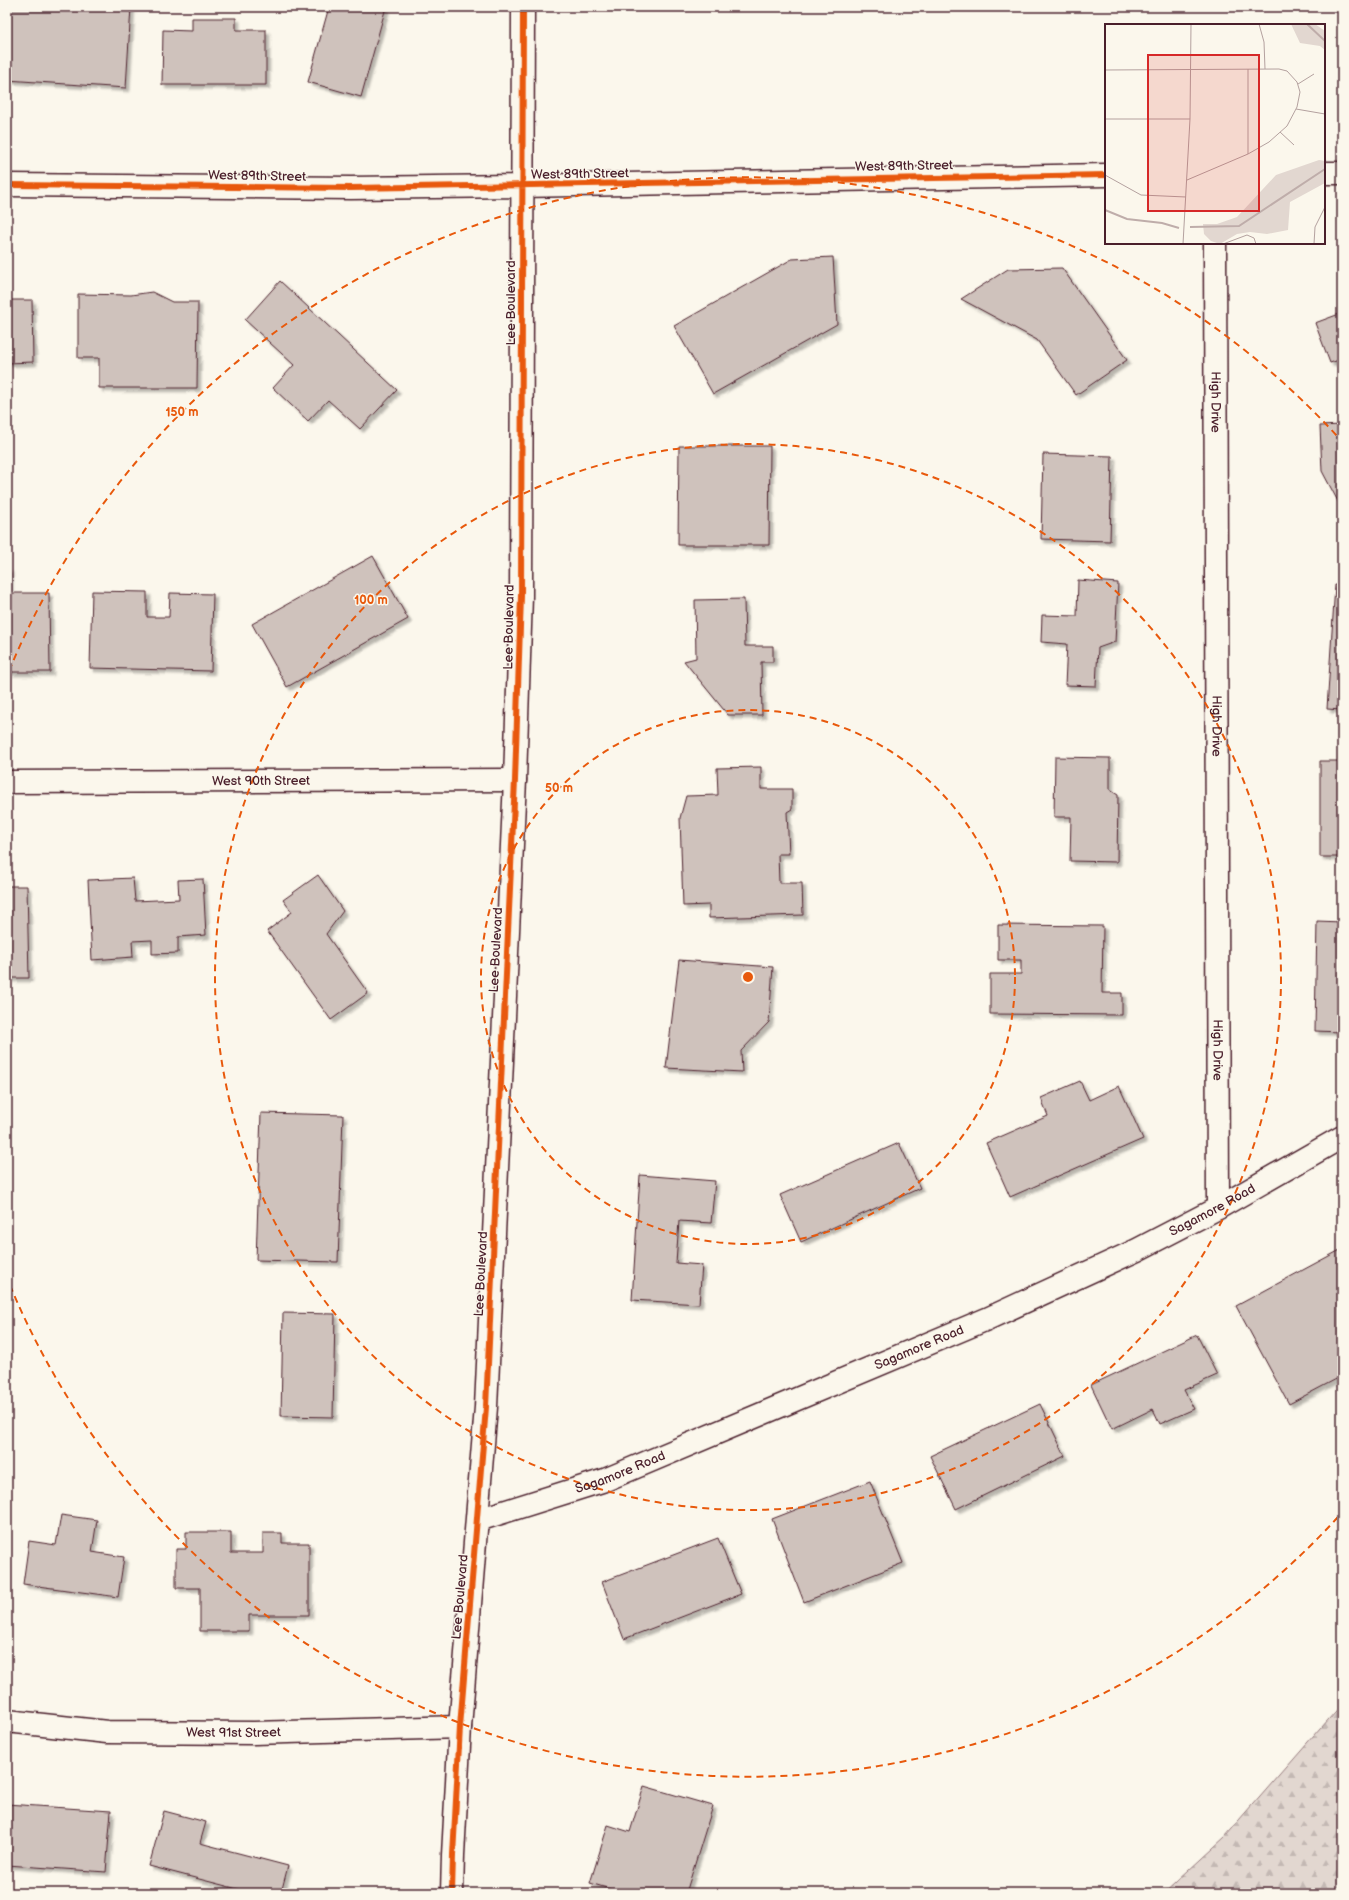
<svg xmlns="http://www.w3.org/2000/svg" width="1349" height="1900" viewBox="0 0 1349 1900" font-family="'Balsamiq Sans',sans-serif">
<defs>
<pattern id="forest-firs" width="22" height="20" patternUnits="userSpaceOnUse"><rect width="22" height="20" fill="#e2d7d0"/><path d="M5 1l3.5 6h-7zM16 11l3.5 6h-7z" fill="#c3b8b3"/></pattern>
<filter id="shadow"><feDropShadow dx="3.5" dy="3.5" stdDeviation="1" flood-color="#0004"/></filter>
</defs>
<rect width="100%" height="100%" fill="#fbf7ec"/>
<filter id="ink" filterUnits="userSpaceOnUse"><feTurbulence type="fractalNoise" baseFrequency=".025" numOctaves="2"/><feDisplacementMap in="SourceGraphic" scale="8" xChannelSelector="R" yChannelSelector="G"/><feConvolveMatrix kernelMatrix="1 2 1 2 8 2 1 2 1" color-interpolation-filters="sRGB"/></filter>
<g filter="url(#ink)">
<path fill="url(#forest-firs)" stroke="#967b7e" d="M1342 1703V1893H1164L1225 1837Z"/>
<path fill="#cfc2bc" stroke="#4a1f2b" filter="url(#shadow)" d="M8 7H131L126 88 7 80Z
M329 7H386L361 97 308 82Z
M192 18H236V30H266V85H162L163 30 192 31Z
M833 257 837 324 713 394 674 326 792 259Z
M1062 268 1127 360 1076 395 1037 340 961 299 1008 269Z
M280 281 397 390 360 429 328 400 308 421 273 388 294 365 245 320Z
M152 292 172 302H198L197 388H99V358H78V294L131 295Z
M7 300H32L33 362 7 363Z
M1342 313V359L1330 363 1315 323Z
M1342 425V509L1322 471 1320 426Z
M679 446H770L769 545H678Z
M1043 454 1112 456 1110 541 1041 539Z
M373 556 408 619 287 687 252 624Z
M7 569H9V593H49L50 672H7Z
M1078 580 1118 583 1115 642 1098 648 1096 686 1065 685 1067 644 1041 642 1042 615 1077 616Z
M1335 585 1342 586V710L1327 709Z
M92 591 147 592V617H169L170 593 213 594 211 671 90 668Z
M744 599 745 646H773V662H761L762 715H728L684 661 696 658 695 600Z
M1055 757 1110 758V790L1118 795 1117 862 1070 861 1071 817H1054Z
M1320 761H1342V857H1320Z
M761 767V789H792V809L787 812 789 854H778L779 883H802L803 915 709 918V905L683 906 680 818 686 796 718 795 717 768Z
M318 875 343 911 326 934 368 993 331 1020 267 931 292 912 283 900Z
M133 878 135 901 179 899 178 880 203 879 206 935 178 937V953L152 954V940L132 941 133 957 92 960 88 880Z
M7 886H27L29 978H7Z
M1317 921 1342 922V1032L1315 1031Z
M998 925 1103 926 1102 993H1122V1015L990 1014V974H1021V960H998Z
M679 960 773 967 769 1022 741 1051 742 1072 666 1068Z
M1080 1081 1089 1100 1119 1086 1143 1139 1010 1197 986 1143 1048 1116 1041 1098Z
M261 1113 343 1115 338 1262 256 1260Z
M899 1143 920 1188 801 1242 780 1195Z
M640 1175 715 1181 711 1223 679 1221 676 1263 702 1265 699 1304 632 1300Z
M1342 1249V1376L1289 1404 1236 1306Z
M283 1313 335 1314 333 1417 281 1416Z
M1197 1335 1217 1375 1184 1390 1194 1409 1160 1424 1153 1409 1112 1429 1091 1385Z
M1040 1404 1065 1456 956 1509 930 1456Z
M870 1481 903 1563 804 1602 772 1519Z
M61 1515 97 1520 92 1552 124 1557 118 1597 23 1584 29 1541 56 1545Z
M186 1532H231V1553H263V1533H282V1543H309V1615H249V1631H200V1588H176V1549H186Z
M718 1538 741 1594 624 1639 602 1582Z
M644 1786 713 1806 686 1893H624L590 1883 608 1825 630 1832Z
M7 1804 111 1811 106 1872 7 1865Z
M164 1811 206 1822 200 1843 288 1866 281 1893H253L149 1866Z"/>
<g fill="none" stroke-linecap="round" stroke-linejoin="round">
<g stroke="#4a1f2b" stroke-width="25">
<g id="street">
<path d="M1324 173H1342"/>
<path d="M522 186 1106 175"/>
<path id="s1" d="M1215 243 1218 1208"/>
<path id="s2" d="M7 782 515 780"/>
<path id="s3" d="M478 1520 605 1480 987 1319 1137 1250 1218 1208 1342 1137"/>
<path id="s4" d="M7 1721 107 1732 254 1733 460 1727"/>
</g>
</g>
<g stroke="#4a1f2b" stroke-width="25">
<path id="secondary" d="M7 185 351 188 522 186
M452 1893 453 1855 460 1727 486 1407 515 780 521 596 523 7"/>
</g>
<use href="#street" stroke="#fbf7ec" stroke-width="22"/>
<use href="#secondary" stroke="#fbf7ec" stroke-width="22"/>
<g stroke="#fbf7ec" stroke-width="8">
<path id="cycleway" d="M7 185 351 188 1106 175
M452 1893 453 1855 460 1727 486 1407 515 780 521 596 523 7"/>
</g>
<use href="#cycleway" stroke="#e8590c" stroke-width="6"/>
</g>
</g>
<g fill="none" stroke="#e8590c" stroke-width="2" stroke-dasharray="7 5">
<circle cx="748" cy="977" r="267"/>
<circle cx="748" cy="977" r="533"/>
<path d="M1338 1517A800 800 0 0 1 9 1283M9 671A800 800 0 0 1 1338 437"/>
</g>
<g text-anchor="middle" dominant-baseline="central" stroke-width="3" stroke-linejoin="round" paint-order="stroke">
<g font-size="13" fill="#4a1f2b" stroke="#fbf7ec">
<text transform="translate(904 166) rotate(-1)">West 89th Street</text>
<text transform="translate(580 174) rotate(-1)">West 89th Street</text>
<text transform="translate(257 176) rotate(1)">West 89th Street</text>
<text transform="translate(511 303) rotate(-90)">Lee Boulevard</text>
<text stroke="none"><textPath href="#s1" startOffset="159">High Drive</textPath></text>
<text transform="translate(509 627) rotate(-89)">Lee Boulevard</text>
<text stroke="none"><textPath href="#s1" startOffset="483">High Drive</textPath></text>
<text stroke="none"><textPath href="#s2" startOffset="254">West 90th Street</textPath></text>
<text transform="translate(496 950) rotate(-87)">Lee Boulevard</text>
<text stroke="none"><textPath href="#s1" startOffset="807">High Drive</textPath></text>
<text stroke="none"><textPath href="#s3" startOffset="798">Sagamore Road</textPath></text>
<text transform="translate(481 1274) rotate(-87)">Lee Boulevard</text>
<text stroke="none"><textPath href="#s3" startOffset="474">Sagamore Road</textPath></text>
<text stroke="none"><textPath href="#s3" startOffset="150">Sagamore Road</textPath></text>
<text transform="translate(460 1597) rotate(-85)">Lee Boulevard</text>
<text stroke="none"><textPath href="#s4" startOffset="227">West 91st Street</textPath></text>
</g>
</g>
<g transform="translate(1105 24)">
<rect width="220" height="220" fill="#fbf7ec"/>
<path d="M186 0H210L220 7V26L215 22 195 19ZM214 136 220 137V159L185 178 183 206 162 210 145 208 132 210 115 220 106 217 99 210 98 200H112L132 193 171 151Z" fill="#e2d7d0"/>
<path fill="none" stroke="#bfadaa" stroke-width="2" d="M202 0 220 17M0 186 22 195 57 199 74 204M85 203 134 202 220 145"/>
<path fill="none" stroke="#b4a19f" stroke-width="1" d="M154 0 159 18 160 45M143 45V130M0 46 174 45 182 47 192 58 195 68 192 83 182 102 164 118 143 130 82 156M193 60 209 50M191 85 220 90M0 95H85M175 108 189 121M0 151 36 171 81 173M78 220 85 95 86 0M118 220 142 211 149 214 151 220M209 220 210 203 220 183"/>
<path fill="#d62828" fill-opacity="0.15" stroke="#d62828" stroke-width="2" d="M43 31H154V187H43Z"/>
<rect width="220" height="220" fill="none" stroke="#4a1f2b" stroke-width="2"/>
</g>
<circle cx="748" cy="977" r="6" fill="#e8590c" stroke="#fbf7ec" stroke-width="2"/>
<g font-size="12" text-anchor="middle" font-weight="bold" fill="#e8590c" stroke="#fbf7ec" stroke-width="3" stroke-linejoin="round" paint-order="stroke">
<text x="182" y="416">150 m</text>
<text x="371" y="604">100 m</text>
<text x="559" y="792">50 m</text>
</g>
<rect width="1349" height="1900" fill="none" stroke="#fbf7ec" stroke-width="24"/>
<rect x="12" y="12" width="1325" height="1876" fill="none" stroke="#4a1f2b" stroke-width="1.5" filter="url(#ink)"/>
</svg>
